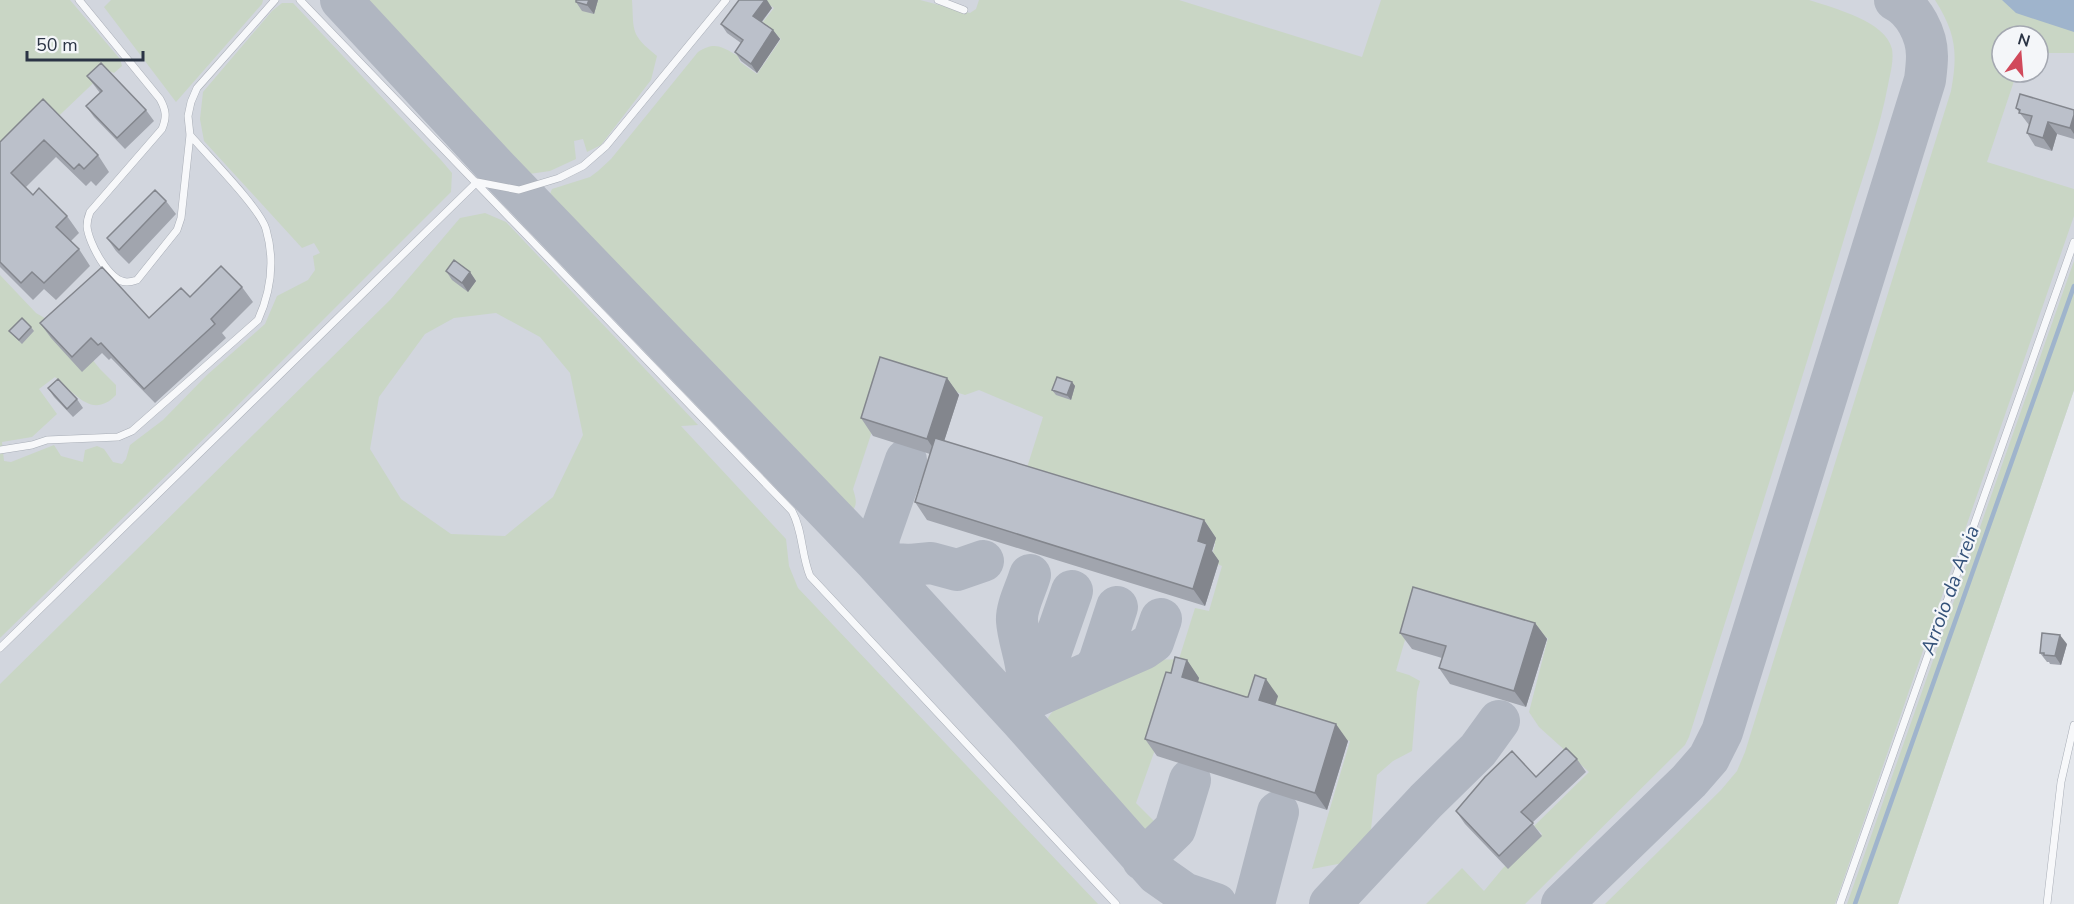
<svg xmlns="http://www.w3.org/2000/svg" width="2074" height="904" viewBox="0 0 2074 904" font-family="'Nunito Sans',sans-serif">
<rect width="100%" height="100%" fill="#e4e7ec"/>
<path fill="#d2d6de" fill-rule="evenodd" d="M0 0H2074V390L1898 904H0ZM2002 36H2038V72H2002Z"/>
<path fill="#c9d6c5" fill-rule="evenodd" d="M0 0H70L120 59 122 66 114 73 107 70 0 172Z
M111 0H263L262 4 176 102 104 7Z
M362 0H632C634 32 630 34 657 56L651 80 601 145 587 152 583 139 574 141 576 159 550 171 529 174 518 166 361 4Z
M763 0H920L970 13 976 9 979 0H1179L1362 57 1381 0H1809C1833 8 1886 21 1892 49 1894 61 1890 74 1888 85 1880 128 1865 170 1852 212 1800 388 1744 562 1689 737L1685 745 1525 904H1426L1462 868 1484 891 1503 868 1542 834 1534 826 1589 772 1539 727 1529 712 1548 638 1424 602 1407 633 1396 671 1409 675 1420 681 1417 692 1412 751 1393 761 1377 775 1369 847 1343 863 1312 869 1350 741 1177 688 1136 803 1159 826 1143 839 1139 838 1044 729C1049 697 1118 669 1146 662 1157 659 1168 660 1179 659L1195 608 1209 611 1222 566 1210 561 1215 545V537L1024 477 1043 417 979 390 965 395 892 371 853 489C857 502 858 507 847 516L558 212 548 199 552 189 590 177 598 171 611 159 698 52C715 41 722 47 738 56L740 62 757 74 781 39 772 31 750 38 774 8Z
M1935 0H2074V53H2038V36H2002V72H2017L1987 162 2074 189V216L1835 904H1605L1721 790 1737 771 1745 752 1951 91C1958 53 1956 33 1935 0Z
M282 3H293L441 160 452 173 451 192 227 416 0 638V275L36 313 48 320 56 315 100 369 116 385V395C92 420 75 393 55 377L39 389 57 414 32 437 2 442 4 461 11 462 54 445 61 456 83 462 85 450 97 446 104 449 113 462 122 464 126 459 130 445 163 420 207 375 265 324 277 296 308 280 315 270 313 256 320 253 314 243 302 248 204 141 200 119 203 92 272 11Z
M485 213 506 222 698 425 681 426 786 539 789 566 798 588 1098 904H0V684L391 299 460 218ZM496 313 540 337 570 373 583 435 553 497 505 536 451 534 401 499 370 449 379 397 425 334 454 318Z
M2074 261V390L1898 904H1847Z"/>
<path fill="#9fb4cc" d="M2002 0H2074V32L2016 13Z"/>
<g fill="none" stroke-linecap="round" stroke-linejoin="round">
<path stroke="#9fb4cc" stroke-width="4.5" d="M1855 904 2074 286"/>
<path stroke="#b0b6c1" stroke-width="42" d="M341 0 496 167 877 563 1021 720 1157 874 1184 893 1216 904
M906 460 879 537 877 563 910 565 931 563 957 570 983 561
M1093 670 1099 662 1117 607
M1030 698 1041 680 1072 591
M1020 703 1143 649 1153 642 1161 619
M1007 704 1020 703C1037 677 1019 649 1017 621 1016 607 1026 589 1030 575
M1143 860 1175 829 1190 780
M1254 904 1278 812
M1330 904 1426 801 1478 750 1499 721
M1562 904 1689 781 1709 758 1722 732 1925 80C1926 72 1927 64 1927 56 1927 35 1914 9 1895 0"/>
<g stroke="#a9aeb7" stroke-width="8">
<path id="lane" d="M79 0 160 99C166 110 167 117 162 129L90 212C88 217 87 221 87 226 88 242 109 282 127 282 131 282 134 281 137 280L177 230 181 218 190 135 188 116 191 102 197 88 275 0
M300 0 792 511C803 531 801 554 810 576L1116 904
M938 0 964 10
M0 450 32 445 47 440 118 437 132 431 258 320C271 291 275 260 266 229 260 208 207 155 190 135
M0 648 477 182 519 190 559 178 583 166 606 146 726 0
M1840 904 2074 242
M2047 904 2061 782 2074 725"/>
</g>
<use href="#lane" stroke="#f7f8fa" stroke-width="7"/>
</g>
<path fill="#a1a5ae" d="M598 0 594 14 582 11 576 2Z
M772 8 762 22 773 30 780 39 757 73 741 61 735 52 741 43 727 33 721 24Z
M87 76 146 110 154 121 125 149 94 117 86 106 100 93Z
M43 99 98 155 109 172 96 186 91 181 86 186 56 157 26 187 33 195 67 216 79 233 71 241 79 249 90 266 56 300 44 289 33 300 0 267V142Z
M2016 108 2074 110V139L2057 134 2052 151 2035 146 2027 133 2029 125Z
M166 201 176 214 129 264 116 251 107 238Z
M446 271 470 272 476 281 468 292 452 280Z
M242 287 253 302 222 333 226 338 155 403 111 358 109 360 102 353 82 372 51 338 40 323 149 318 190 297Z
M31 327 34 331 22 344 9 331Z
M947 378 959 395 944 441 1204 520 1216 538 1212 551 1219 561 1205 606 927 520 915 502 930 454 873 436 861 418Z
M1072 382 1075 386 1071 400 1056 395 1052 390Z
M48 388 77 399 83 408 73 417 54 397Z
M1535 623 1547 639 1526 707 1450 684 1439 668 1442 658 1412 649 1400 633Z
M2067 644 2061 665 2050 664 2049 662H2047L2040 653Z
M1187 660 1199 678 1198 682 1246 697 1278 696 1275 705 1348 741 1327 810 1157 756 1145 739 1171 673Z
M1577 759 1586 772 1532 823 1542 836 1508 869 1465 824 1456 811Z"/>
<path fill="#83868d" d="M589 0H598L594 14 587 5Z
M765 0H767L772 8 759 25 753 16Z
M773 30 780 39 757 73 751 64Z
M2074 115V134L2070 128Z
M2048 122 2057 134 2052 151 2043 138Z
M470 272 476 281 468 292 462 283Z
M947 378 959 395 939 457 927 439Z
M1072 382 1075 386 1071 400 1067 395Z
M1204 520 1216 538 1212 551 1219 561 1205 606 1193 589 1198 541Z
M1535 623 1547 639 1526 707 1514 691Z
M2060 635 2067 644 2061 665 2055 656Z
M1187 660 1199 678 1194 694 1182 677Z
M1266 679 1278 696 1271 718 1259 700Z
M1336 724 1348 741 1327 810 1315 793Z"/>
<path fill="#bbc0ca" stroke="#83868d" stroke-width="1.5" d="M576 0H589L587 5 576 2Z
M739 0H765L753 16 773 30 751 64 735 52 743 40 721 24Z
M101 63 146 110 117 138 86 106 102 91 87 76Z
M2020 94 2074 110V115L2070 128 2048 122 2043 138 2027 133 2032 116 2019 113 2020 110 2016 108Z
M43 99 98 155 84 169 79 164 74 169 44 140 11 173 33 195 39 188 67 216 56 227 79 249 44 283 32 272 21 283 0 262V142Z
M155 190 166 201 119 250 107 238Z
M454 260 470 272 462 283 446 271Z
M221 266 242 287 211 319 215 324 144 389 101 343 98 345 91 338 72 357 40 323 102 267 149 318 181 288 190 297Z
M22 318 31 327 19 340 9 331Z
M880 357 947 378 927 439 861 418Z
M1057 377 1072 382 1067 395 1052 390Z
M58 379 77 399 67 409 48 388Z
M935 438 1204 520 1198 541 1207 544 1193 589 915 502Z
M1413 587 1535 623 1514 691 1439 668 1446 646 1400 633Z
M2042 633 2060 635 2055 656 2044 655V653H2040Z
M1175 657 1187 660 1182 677 1246 697H1248L1255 675 1266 679 1259 700 1336 724 1315 793 1145 739 1166 672 1171 673Z
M1566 748 1577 759 1521 812 1533 823 1499 856 1456 811 1485 777 1512 751 1536 777Z"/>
<g text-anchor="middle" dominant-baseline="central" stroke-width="4.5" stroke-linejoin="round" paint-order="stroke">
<g font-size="20" font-style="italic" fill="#34527a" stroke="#f4f6f9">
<text transform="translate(1950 590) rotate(-70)">Arroio da Areia</text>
</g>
</g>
<g transform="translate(2020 54) rotate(16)"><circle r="28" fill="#f4f6f9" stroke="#a4a8b1" stroke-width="1.5"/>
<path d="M0-4.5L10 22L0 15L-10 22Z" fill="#d1495b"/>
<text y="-9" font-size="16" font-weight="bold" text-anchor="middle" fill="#2b3445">N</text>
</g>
<path d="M27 51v9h116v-9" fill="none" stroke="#2b3445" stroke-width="3"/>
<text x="36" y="51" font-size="18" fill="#2b3445" stroke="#f4f6f9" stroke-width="4.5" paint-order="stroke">50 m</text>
</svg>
